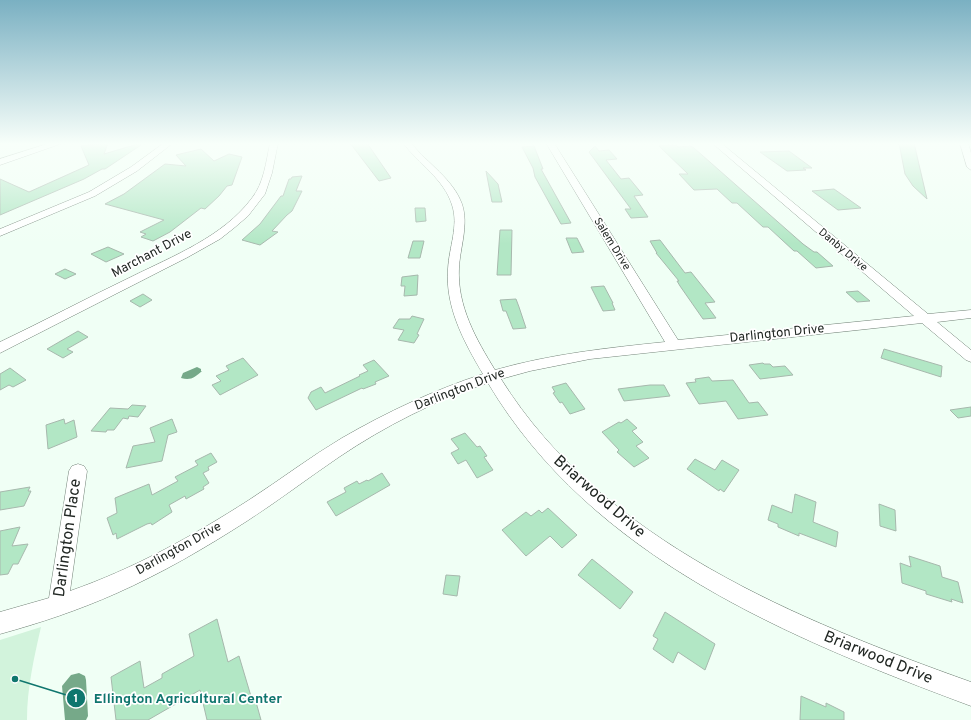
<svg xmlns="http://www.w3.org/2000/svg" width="971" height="720" viewBox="0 0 971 720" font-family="Overpass,sans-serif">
<rect width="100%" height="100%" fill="#f0fff5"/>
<path fill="#d2f3dc" d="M41 627C34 658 27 688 27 720H0V640Z"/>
<path fill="#76a989" d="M197 367 201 369V371H202C195 377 191 381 181 378L183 373Z
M79 673 85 676 86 680 88 716 86 720H65L62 686 71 675Z"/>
<path fill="#b2e7c5" stroke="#a7b8ad" d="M108 143 104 154 141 143V145L105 169H102L84 179 0 215V179L29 192 89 165 81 146Z
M350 143H367L391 178 379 181Z
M899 143H914L927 199 913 186 905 174Z
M676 145 678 147 691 146 694 148 803 244 814 252H817L833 266 816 268 797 251H794L768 227H763L737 203H732L717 189 694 190 679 174H688L659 146Z
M534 146 543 169H541L571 223 561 224 535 177 533 168 522 147Z
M595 146 599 151 609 150 617 159 606 160 621 179 629 178 643 195 634 196 648 217 631 218 625 209H631L589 152Z
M201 149 214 161 229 154 242 157 232 185 227 186 219 196 205 209 201 208 170 232 153 241 141 237 146 234 140 232 164 220 105 204 124 194 165 164 186 166 176 155Z
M789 151 812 168H803L806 170 787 171 760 152Z
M486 171 498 184 502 202H492Z
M302 176 296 191H302L292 211 287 215 272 231 278 232 260 245 242 240 260 224 281 196H283L289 179H291L292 177Z
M834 189 861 208 838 210 812 191Z
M415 208H425L426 221 416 222Z
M500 230H512L511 275H497Z
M566 238H577L584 252 572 253Z
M660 240 685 273 691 272 715 302 705 303 716 318 703 319 680 286 677 281H679L656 253H657L650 241Z
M413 241H424L420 258H408Z
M108 247 124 254 106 262 91 254Z
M65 269 76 274 65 279 55 274Z
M418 275 417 295 404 296 405 286H401L402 277Z
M604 286 613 303H612L615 310 603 311 591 287Z
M858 291 870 301 857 302 846 292Z
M143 294 152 300 140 307 130 301Z
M516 299 519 307 526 328 513 329 506 311H503L500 300Z
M412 316 424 319 417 334 419 335 414 343 398 340 404 330 393 328 399 319H410Z
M78 331 88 337 67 349 73 352 63 358 47 349Z
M884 349 942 366 941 377 881 358Z
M243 358 258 375 220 395 212 385 221 381 216 376 229 370 226 366Z
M374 360 389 376 375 382 376 384 363 389 362 388 316 410 308 398 311 392 321 387 325 393 360 376 359 375 368 371 363 365Z
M763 363 764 364H770L773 367 785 366 793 375 760 379 749 365Z
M10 368 26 380 13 387 9 385 0 390V374Z
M709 377 712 381 733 380 749 403 758 402 768 415 738 419 726 401 699 404 686 383 696 382 695 379Z
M566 383 585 409 570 414 562 402 560 403 553 393 555 392 552 387Z
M650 385H664L670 396 624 401 618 389Z
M132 405 146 406 138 417 129 416 128 419 123 418 114 430H107L106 432 91 431 110 408 128 409Z
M971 407V416L958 418 950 410Z
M64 419 65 424 74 420 77 437 48 449 46 425Z
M172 419 177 432 168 435 162 461 126 468 133 446 155 442 150 428Z
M627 419 637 428 632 431 643 442 636 446 649 458 634 467 617 452 619 450 602 432 619 422 621 423Z
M465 433 477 447 480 446 487 456 484 457 493 470 477 478 466 460 458 464 451 453 459 449 451 439Z
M211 453 217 462 208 467 209 470 203 473 209 483 203 487 204 489 186 499 185 496 169 505 172 512 152 525 151 523 147 524 117 539 116 533 113 535 107 518 117 513 115 498 149 484 152 495 178 481 175 477 198 465 195 461Z
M695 459 715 470 722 460 739 470 724 492 720 489 719 491 687 469Z
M382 473 390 485 336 516 327 502 346 492 344 488 357 481 359 484 367 480 368 481Z
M30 487 28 491H31L24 506 0 510V492Z
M795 494 816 502 813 522 838 532 836 547 799 533V536L778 527V524L768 520 772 505 792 513Z
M879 504 895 510 896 531 880 526Z
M548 508 577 535 562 548 550 536 526 556 502 530 526 512 531 516 539 510 542 513Z
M20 527 12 546 28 544 18 564H13L8 574 0 575V531Z
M909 556 940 566 942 577 958 582 963 603 951 599 952 602 926 594V591L902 583 900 563 911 567Z
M592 559 633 592 620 609 578 575Z
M446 575 460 576 457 596 443 594Z
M665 612 715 644 705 670 678 652 673 663 653 649 658 639 653 636Z
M217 619 228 662 239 656 253 703 256 702 261 720H207L200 690 148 720H116L111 677 140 661 144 688 162 678V674L194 656 189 634Z
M801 696 826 707V703L844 712V720H800Z"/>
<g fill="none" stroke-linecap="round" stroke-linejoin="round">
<g stroke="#728277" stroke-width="1">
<path id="minor" d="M50 143H63L0 165V159Z
M164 143H173L137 171 95 196 0 236V229L89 192 131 167Z
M270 143H278L272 173 265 194 248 216 234 228 220 239 188 257 0 353V342C44 321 87 298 131 277 173 256 223 237 252 198 264 183 266 162 270 143Z
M403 143H411C428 164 453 179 462 204 469 225 460 247 459 268 457 306 476 339 495 370 551 354 607 348 665 342L546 143H554L678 340 914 316 712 143H721L928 314 971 310V318L937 322 971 350V362L966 360 922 323 590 359 530 371 501 379C603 542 798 620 971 682V706C789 638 592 558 488 383 436 400 385 426 339 457 308 478 278 501 247 521 205 548 162 573 117 593 79 610 40 623 0 634V612L49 598 69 471 72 466 78 464 84 466 87 471 70 591C133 569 193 536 249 500 280 480 310 457 342 438 387 412 434 390 483 374 464 342 445 307 448 269 449 247 459 226 452 205 444 179 419 164 403 143Z
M960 143H968L971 153V170L967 167Z"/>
</g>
<use href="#minor" fill="#fff" fill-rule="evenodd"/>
</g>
<linearGradient id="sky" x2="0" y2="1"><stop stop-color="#7ab0c2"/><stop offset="0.59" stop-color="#f8fffa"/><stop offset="1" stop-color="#f8fffa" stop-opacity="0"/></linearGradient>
<rect width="971" height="244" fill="url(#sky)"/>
<g text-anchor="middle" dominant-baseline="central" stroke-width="3.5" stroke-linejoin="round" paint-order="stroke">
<g font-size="11" fill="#212723" stroke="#fff">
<text transform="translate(612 244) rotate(58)">Salem Drive</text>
<text transform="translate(843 250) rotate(40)">Danby Drive</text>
</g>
<g font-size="13" fill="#212723" stroke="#fff">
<text transform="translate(152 254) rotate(-28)">Marchant Drive</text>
<text transform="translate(777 334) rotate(-6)">Darlington Drive</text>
<text transform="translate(460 390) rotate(-21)">Darlington Drive</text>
<text transform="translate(179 549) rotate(-29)">Darlington Drive</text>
</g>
<g font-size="16" fill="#212723" stroke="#fff">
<text transform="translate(599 497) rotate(41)">Briarwood Drive</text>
<text transform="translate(68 538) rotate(-82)">Darlington Place</text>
<text transform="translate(878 658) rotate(22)">Briarwood Drive</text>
</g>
</g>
<path fill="none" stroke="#0f766e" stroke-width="1.5" d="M15 679L76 698"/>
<g fill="#0f766e" stroke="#fff" stroke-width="1.5">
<circle cx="15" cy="679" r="4"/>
<circle cx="76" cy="698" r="10"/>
</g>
<g font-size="12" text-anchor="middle" font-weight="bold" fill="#fff">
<text x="76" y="702">1</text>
</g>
<g font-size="14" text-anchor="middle" font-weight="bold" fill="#0f766e" stroke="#fff" stroke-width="3.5" stroke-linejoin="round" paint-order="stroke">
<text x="188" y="703">Ellington Agricultural Center</text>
</g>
</svg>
